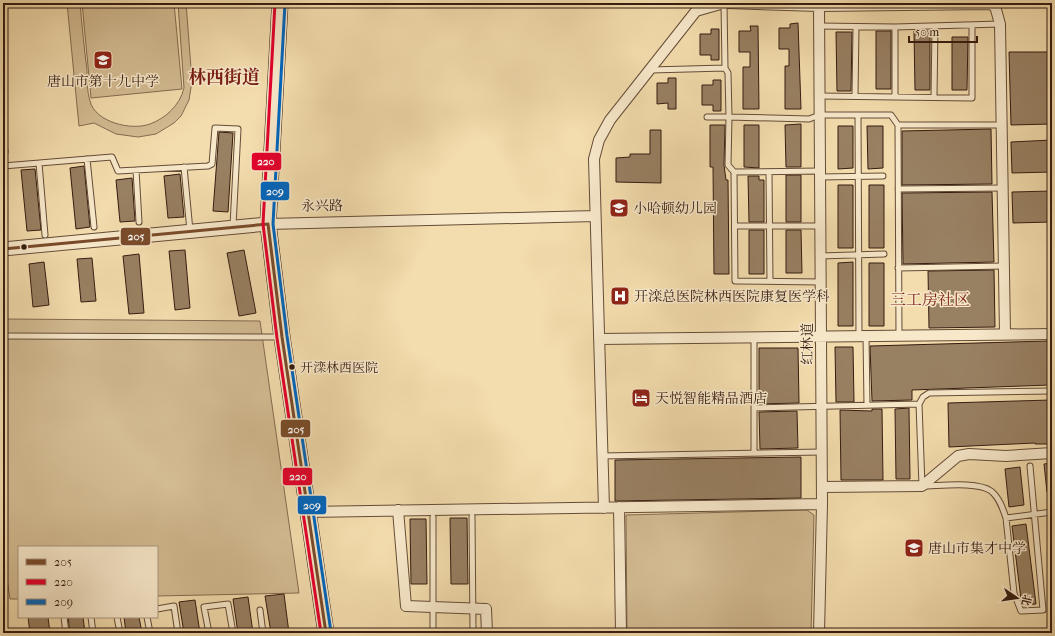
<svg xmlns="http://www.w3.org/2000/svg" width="1055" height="636" viewBox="0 0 1055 636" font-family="'IM FELL French Canon','Noto Serif SC',serif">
<rect width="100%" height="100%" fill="#f3dcad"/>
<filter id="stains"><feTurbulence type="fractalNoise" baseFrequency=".005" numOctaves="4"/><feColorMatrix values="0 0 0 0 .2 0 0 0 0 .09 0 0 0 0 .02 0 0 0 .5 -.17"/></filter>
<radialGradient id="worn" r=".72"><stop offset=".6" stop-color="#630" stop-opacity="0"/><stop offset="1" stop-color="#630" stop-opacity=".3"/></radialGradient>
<path fill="#d3bb92" stroke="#846c51" d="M67 3H80C82 25 84 48 87 70 87 80 87 91 90 101 95 122 131 131 150 124 166 118 180 105 184 88L178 3H186L192 81 189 100 181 116 174 123 156 134 138 137 116 134 94 123 79 126Z
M82 3H174L182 89 91 98Z
M3 319 260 321 299 593 157 596V547H19V599H10L3 551Z
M807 510 814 515 811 633H627L626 515Z"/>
<path fill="#988062" stroke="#351c10" d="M798 23 801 109H785V66H789V49H779V28H790V24Z
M750 26H758L759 109H743V67H750V52H739V31H751Z
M711 29H719V60H711V55H700V34H711Z
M876 31H891V89H876Z
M914 31H930V90H915Z
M836 32H852L851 91H837Z
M952 37H968L967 90H952Z
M1009 52H1052V124L1011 125Z
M668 78H676V109H668V103L657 104V83H668Z
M713 80H721V111H713V105H702V85H713Z
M801 124V167H786L785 125Z
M710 125H725L724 165 726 180H728L729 274H714L713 167H710Z
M744 125H759V168L744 167Z
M838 126H853V168L838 169Z
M867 126H883V168L868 169Z
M991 129 992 184 902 185V131Z
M650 130H661V183L616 182V158L630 157V154H650Z
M219 132 233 133 228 212 213 211Z
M1052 140V172L1012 173 1011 142Z
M84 166 90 227 76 229 70 168Z
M35 169 41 230 27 231 21 170Z
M180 174 184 217 168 218 164 176Z
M786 175H801V222H786Z
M748 176H759V180H764V222H749Z
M132 178 135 221 120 222 116 180Z
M838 185H853V248H838Z
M869 185H884V248H869Z
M1052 191V222L1013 223 1012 192Z
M992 192 994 262 903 264 902 193Z
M749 230H764V274H749Z
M786 230H801L802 273H786Z
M185 250 190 308 175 310 169 251Z
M244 250 256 313 239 316 227 253Z
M139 254 144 313 129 314 123 256Z
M92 258 96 301 81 302 77 259Z
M44 262 49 305 33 307 29 264Z
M853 262V326H838V263Z
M869 263H884V326H869Z
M994 270 995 327 929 328 928 271Z
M1049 341 1050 385 912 390V400L872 401 870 346Z
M835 347H853L854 402H836Z
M759 348H798L799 403 759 404Z
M1051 400 1052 444H1035V443L949 447 948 403Z
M909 408 910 479H896L895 409Z
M872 409H882L883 480H841L840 410 872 411Z
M797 411 798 448 760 449 759 412Z
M801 457V498L615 501V460Z
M1052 463V492H1047L1044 464Z
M1020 467 1024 505 1009 507 1005 469Z
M450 518H467L468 584H451Z
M410 519H426L427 584H411Z
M1026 524 1036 604 1023 605 1021 599 1012 526Z
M284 594 289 633H271L265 596Z
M248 597 253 633H238L233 599Z
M195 600 200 633H184L179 602Z
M28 617H48L50 633H30Z
M68 617H83L85 633H70Z
M124 617H139L142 633H126Z"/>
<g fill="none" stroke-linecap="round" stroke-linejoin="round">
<g stroke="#644c37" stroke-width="7">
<path id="service" d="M724 3 725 68
M819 26 895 27 1000 24
M651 70 725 68 728 73 729 117 809 119 820 115H891L898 125 899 335
M820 96 972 98V26
M855 96 856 27
M895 97V27
M934 97 935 26
M858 115 859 336
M707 117H729L728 165 734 172 735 281 821 282
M898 125H1002
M3 133 5 152
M87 159 94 227
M39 163 45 235
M3 166 112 157 118 171 208 166 212 164 215 128 238 129 233 226
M184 167 190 231
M136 170 139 222
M734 172 820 171
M769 172 770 281
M820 177 883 176
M898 189 1004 188
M735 226H821
M820 256 884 254
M898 268 1004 266
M3 336 281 337
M866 336 867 405
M754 337V453
M1052 391 929 393 923 397 919 404 922 486C939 486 977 481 991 491 999 497 1003 509 1006 518L1052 512
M754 408 919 404
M602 456 822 452
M472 516 473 633
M1006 518 1014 593 1021 611 1043 610 1030 466
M157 609 174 606 178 633
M260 610 263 633
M64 617 66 633
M91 617 93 633
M117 617 120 633
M147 617 150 633
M209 633 204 607 228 604 233 633
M433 633V517"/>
</g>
<g stroke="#644c37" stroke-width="12">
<path id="minor" d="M727 3 819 6 989 4 995 6 1000 24 1005 334
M819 6 822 504 819 633
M268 224 595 216
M599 339 1052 334
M822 487 922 486 958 456 969 454 1006 456 1052 453
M619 507 621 633
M604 508 594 159 599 140 610 120 696 11 724 3
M398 510 406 606 486 609 487 633
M307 512 822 504"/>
</g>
<g stroke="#644c37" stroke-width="15">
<path id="tertiary" d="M3 249 268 224"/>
</g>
<g stroke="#351c10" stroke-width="17">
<path id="secondary" d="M280 3 268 224 282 337 326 633"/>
</g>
<use href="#service" stroke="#f7e8ca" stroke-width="5"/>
<use href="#minor" stroke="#f7e8ca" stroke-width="10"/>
<use href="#tertiary" stroke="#f7e8ca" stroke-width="13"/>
<use href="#secondary" stroke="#f7e8ca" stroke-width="15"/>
<g stroke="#f7e8ca" stroke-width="6">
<path id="bus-1" d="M268 224 282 337 326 633
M3 249 268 224"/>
</g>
<g stroke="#f7e8ca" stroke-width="6">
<path id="bus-2" d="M275 3 263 224 277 338 321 633"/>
</g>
<g stroke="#f7e8ca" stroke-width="6">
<path id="bus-3" d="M285 3 273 224 287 336 331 632"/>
</g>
<use href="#bus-1" stroke="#7a4b2a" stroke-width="3"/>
<use href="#bus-2" stroke="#e4002b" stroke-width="3"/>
<use href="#bus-3" stroke="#0065bd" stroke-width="3"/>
</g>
<defs>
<g id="school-square" transform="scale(1)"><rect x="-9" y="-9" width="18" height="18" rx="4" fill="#8f2418" stroke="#f7e8ca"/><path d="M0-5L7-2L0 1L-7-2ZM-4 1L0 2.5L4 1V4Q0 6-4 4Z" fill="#fff"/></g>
<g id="hospital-square" transform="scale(1)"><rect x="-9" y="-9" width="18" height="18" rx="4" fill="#8f2418" stroke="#f7e8ca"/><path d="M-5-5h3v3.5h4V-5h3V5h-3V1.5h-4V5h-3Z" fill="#fff"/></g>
<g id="hotel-square" transform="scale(1)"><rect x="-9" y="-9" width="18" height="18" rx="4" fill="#8f2418" stroke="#f7e8ca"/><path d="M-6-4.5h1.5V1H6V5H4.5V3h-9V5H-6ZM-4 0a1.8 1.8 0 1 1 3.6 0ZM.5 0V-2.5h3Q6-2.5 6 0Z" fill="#fff"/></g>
</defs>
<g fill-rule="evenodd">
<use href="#school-square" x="103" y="60"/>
<use href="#school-square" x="619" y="208"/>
<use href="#hospital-square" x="620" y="296"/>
<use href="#hotel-square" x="641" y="398"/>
<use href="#school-square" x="914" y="548"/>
</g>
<g fill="#351c10" stroke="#f7e8ca" stroke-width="1.5">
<circle cx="24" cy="247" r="3.5"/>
<circle cx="292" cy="367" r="3.5"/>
</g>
<g text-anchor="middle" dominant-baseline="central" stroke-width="3" stroke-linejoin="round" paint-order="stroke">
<g font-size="13" fill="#351c10" stroke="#f7e8ca" text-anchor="start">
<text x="300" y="367">开滦林西医院</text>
</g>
<g font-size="14" fill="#351c10" stroke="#f7e8ca" text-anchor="start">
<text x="103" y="81" text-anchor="middle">唐山市第十九中学</text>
<text x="633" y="208">小哈顿幼儿园</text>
<text x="634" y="296">开滦总医院林西医院康复医学科</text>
<text x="655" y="398">天悦智能精品酒店</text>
<text x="928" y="548">唐山市集才中学</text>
</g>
<g font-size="14" fill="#351c10" stroke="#f7e8ca">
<text transform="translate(322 206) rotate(-1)">永兴路</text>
<text transform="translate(807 344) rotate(-90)">红林道</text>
</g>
<g font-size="16" fill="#7a1f14" stroke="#f7e8ca">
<text x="930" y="299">三工房社区</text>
</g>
<g font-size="18" font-weight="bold" fill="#7a1f14" stroke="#f7e8ca">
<text x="224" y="77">林西街道</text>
</g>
</g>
<g stroke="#f7e8ca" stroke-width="1.5">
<rect x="251" y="152" width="31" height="19" rx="4" fill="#e4002b"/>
<rect x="260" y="181" width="30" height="20" rx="4" fill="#0065bd"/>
<rect x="120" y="227" width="31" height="19" rx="4" fill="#7a4b2a"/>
<rect x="280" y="419" width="31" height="19" rx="4" fill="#7a4b2a"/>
<rect x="282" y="467" width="31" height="19" rx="4" fill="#e4002b"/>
<rect x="297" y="495" width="30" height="20" rx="4" fill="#0065bd"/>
</g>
<g font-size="11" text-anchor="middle" font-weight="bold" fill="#fff">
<text x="266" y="165">220</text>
<text x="275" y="195">209</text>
<text x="136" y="240">205</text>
<text x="296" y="433">205</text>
<text x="298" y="480">220</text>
<text x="312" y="509">209</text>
</g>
<rect width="1055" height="636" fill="none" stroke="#f3dcad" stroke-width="16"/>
<rect x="4" y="4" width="1047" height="628" fill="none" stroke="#351c10" stroke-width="2"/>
<rect x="8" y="8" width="1039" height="620" fill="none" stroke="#351c10"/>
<rect x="18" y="546" width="140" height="72" fill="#f7e8ca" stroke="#a99680"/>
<rect x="26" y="559" width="20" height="6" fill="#7a4b2a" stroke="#a99680"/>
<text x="54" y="566" font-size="12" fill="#351c10">205</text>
<rect x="26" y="579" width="20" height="6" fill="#e4002b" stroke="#a99680"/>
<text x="54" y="586" font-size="12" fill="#351c10">220</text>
<rect x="26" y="599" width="20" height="6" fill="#0065bd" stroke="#a99680"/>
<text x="54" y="606" font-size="12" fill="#351c10">209</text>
<g transform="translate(1017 598) rotate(103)" stroke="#f7e8ca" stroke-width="3" paint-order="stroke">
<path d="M0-3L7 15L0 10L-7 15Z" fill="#351c10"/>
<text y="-6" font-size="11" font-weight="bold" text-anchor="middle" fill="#351c10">北</text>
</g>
<path d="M909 36v6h68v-6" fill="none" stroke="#351c10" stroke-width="2"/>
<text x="915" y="36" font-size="12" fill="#351c10" stroke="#f7e8ca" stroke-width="3" paint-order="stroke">50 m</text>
<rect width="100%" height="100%" filter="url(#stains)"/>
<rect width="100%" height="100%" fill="url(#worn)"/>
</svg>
